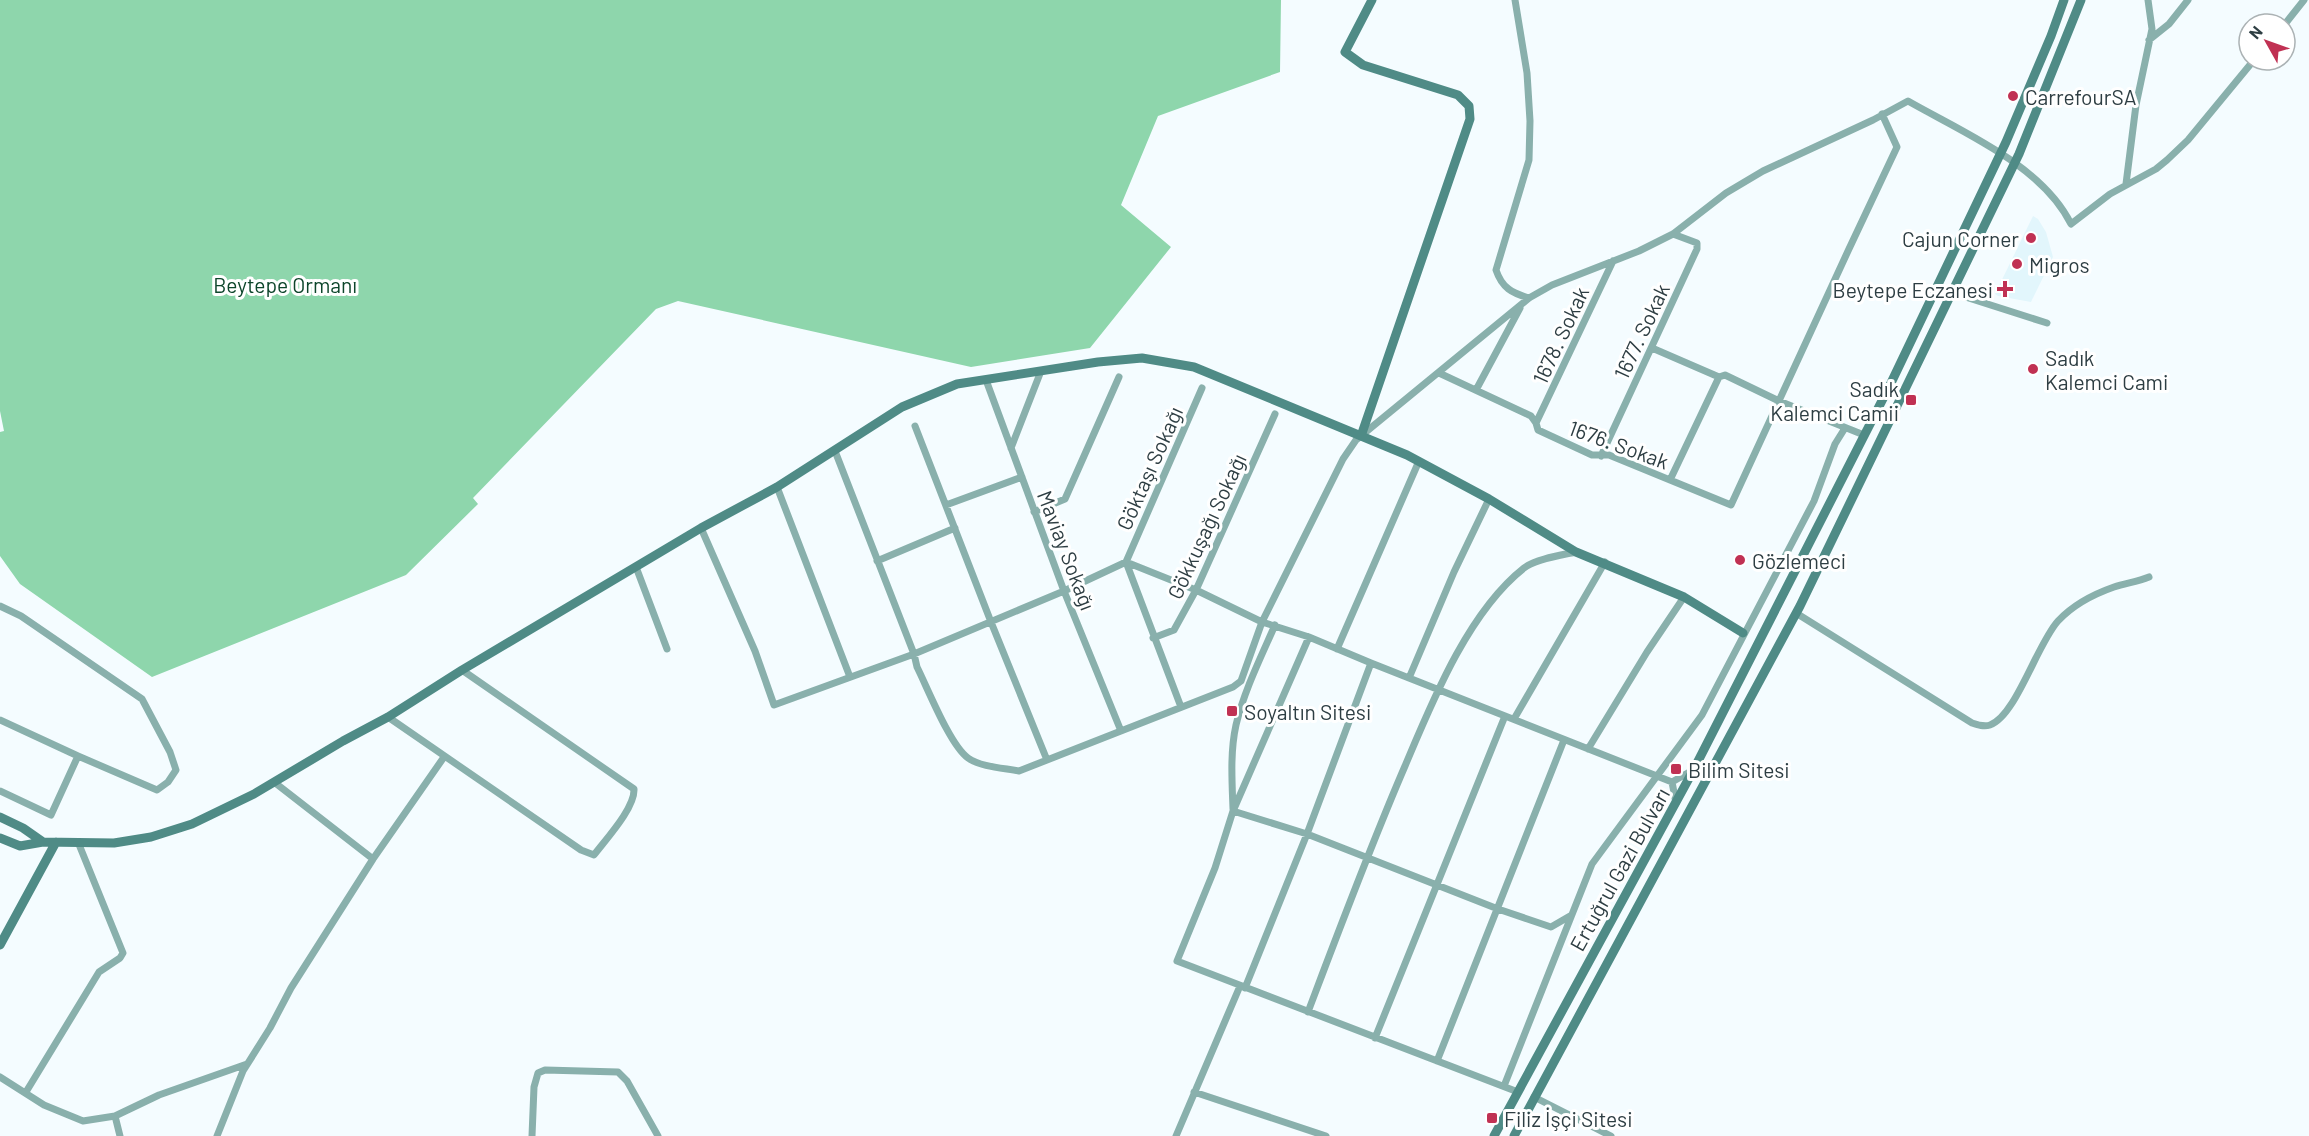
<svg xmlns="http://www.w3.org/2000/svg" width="2309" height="1136" viewBox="0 0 2309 1136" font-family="Barlow,sans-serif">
<rect width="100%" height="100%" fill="#f4fcff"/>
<path fill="#e2f6fc" d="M2033 216 2038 219 2046 232 2053 257 2031 302 1998 296 1995 294Z"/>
<path fill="#8ed6ac" d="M0 0H1281L1280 72 1158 116 1121 205 1171 247 1090 348 971 367 678 301 656 309 473 498 478 504 406 575 152 677 20 584 0 556V432L4 431 0 411Z"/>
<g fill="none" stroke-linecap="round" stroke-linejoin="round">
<path stroke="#89b0ac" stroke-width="7" d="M1515 0 1527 73 1530 121 1529 160 1496 270C1502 288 1512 293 1529 298
M2285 24 2304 0
M2149 40 2169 24 2188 0
M2126 184 2136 105 2152 29 2148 0
M1953 293 2047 323
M1652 348 1719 377 1725 375 1779 401 1864 435
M1439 373 1531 416 1536 423 1538 430 1592 455H1609L1731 505 1848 251 1897 147 1882 114
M986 380 1064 591 1121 731
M1476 390 1520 308
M1536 423 1613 261
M915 426 991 622 1047 760
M1011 448 1041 371
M835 451 914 654 917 667C928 689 950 745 968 758 981 767 1003 768 1019 771L1233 687 1241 681 1262 622 1343 459 1356 440 1529 298 1552 285 1639 251 1673 234 1726 193 1763 171 1873 120 1908 101C1962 132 2042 165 2071 224L2110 194 2156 169 2167 160 2188 140 2254 60
M1601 456 1697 249V243L1673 234
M1670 480 1719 377
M777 487 850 677
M946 505 1022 477
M1034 512 1065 499 1119 377
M701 528 755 651 774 705 914 654 1064 591 1126 562 1196 590 1262 622 1309 637 1371 663 1672 782
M877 561 955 528
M636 567 667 649
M0 606 21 616 142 699 170 752 176 770 168 782 157 790 78 756 51 815 0 791
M1796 613 1972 723C1978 725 1984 727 1990 725 2016 716 2037 644 2058 621 2072 606 2094 594 2114 587 2125 583 2137 582 2149 577
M1309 637 1233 811 1215 868 1177 961 1518 1092
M1153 638 1174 630 1196 590 1275 414
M1337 649 1419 461
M1409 678 1454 572 1489 499
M1181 707 1126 562 1202 388
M388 717 581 850 594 855C606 839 635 808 634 789L462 670
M1514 719 1605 562
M0 720 78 756
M1588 749 1647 652 1684 597
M274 782 373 859
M1672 782 1693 770
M1672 782 1676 803
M1233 809C1232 781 1230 752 1236 725 1244 691 1261 657 1275 625
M1233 811 1307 834 1498 909 1551 927 1570 916
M1245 988 1307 834 1371 663
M1308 1012C1339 930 1370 847 1405 766 1432 702 1468 612 1524 568 1535 559 1562 555 1576 552
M1375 1038 1505 716
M1437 1061 1564 740
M0 1077 44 1105 83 1121 115 1116
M1504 1086 1592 864 1702 715 1814 501 1835 444 1845 428
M26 1092 99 972 120 958 123 953 78 842
M1194 1092 1326 1136
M1534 1097 1611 1136
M120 1136 115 1116 159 1095 247 1064
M217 1136 243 1071 270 1028 291 988 373 859 444 757
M532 1136 534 1087 538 1073 545 1070 618 1072 627 1081 658 1136
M1176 1136 1240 986"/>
<path stroke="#4f8b86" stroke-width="9" d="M1361 436 1470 119 1469 106 1458 95 1363 65 1345 52 1372 0
M0 817 23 828 43 842
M0 838 20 846 43 842 114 843 151 837 192 824 254 794 343 741 388 717 462 670 701 528 777 487 902 407 957 384 1098 362 1142 358 1194 367 1407 455 1489 499 1576 552 1684 597 1743 633
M0 945 56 842
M1494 1136 1694 769 1891 383 2006 142 2051 36 2064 0
M1514 1136 1800 606 2019 154 2081 0"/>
</g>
<g fill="#c03153" stroke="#fff" stroke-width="2">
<circle cx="2013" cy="96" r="6"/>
<circle cx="2031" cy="238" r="6"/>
<circle cx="2017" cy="264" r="6"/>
<path d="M2002 280h6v6h6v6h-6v6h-6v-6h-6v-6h6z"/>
<circle cx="2033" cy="369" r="6"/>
<rect x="1905" y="394" width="12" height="12" rx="3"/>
<circle cx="1740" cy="560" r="6"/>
<rect x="1226" y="705" width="12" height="12" rx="3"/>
<rect x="1670" y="763" width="12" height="12" rx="3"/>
<rect x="1486" y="1112" width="12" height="12" rx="3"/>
</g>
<g text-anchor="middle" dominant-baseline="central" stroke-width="6" stroke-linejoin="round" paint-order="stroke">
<g font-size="21" fill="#2e3e43" stroke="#fff" text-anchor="start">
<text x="2025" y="96">CarrefourSA</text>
<text x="2019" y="238" text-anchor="end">Cajun Corner</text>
<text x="2029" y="264">Migros</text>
<text x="1993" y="289" text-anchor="end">Beytepe Eczanesi</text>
<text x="2045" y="357">Sadık<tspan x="2045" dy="24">Kalemci Cami</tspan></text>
<text x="1899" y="388" text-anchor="end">Sadık<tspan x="1899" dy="24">Kalemci Camii</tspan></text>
<text x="1752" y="560">Gözlemeci</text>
<text x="1244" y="711">Soyaltın Sitesi</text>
<text x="1688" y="769">Bilim Sitesi</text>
<text x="1504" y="1118">Filiz İşçi Sitesi</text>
</g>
<g font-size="21" fill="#0d462b" stroke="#fff">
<text x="285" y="284">Beytepe Ormanı</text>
</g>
<g font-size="21" fill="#2e3e43" stroke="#fff">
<text transform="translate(1641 331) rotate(-65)">1677. Sokak</text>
<text transform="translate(1560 335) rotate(-65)">1678. Sokak</text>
<text transform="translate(1619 444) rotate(20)">1676. Sokak</text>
<text transform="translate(1149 468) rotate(-66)">Göktaşı Sokağı</text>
<text transform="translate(1206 526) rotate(-65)">Gökkuşağı Sokağı</text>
<text transform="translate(1067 550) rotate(69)">Maviay Sokağı</text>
<text transform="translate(1619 869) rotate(-61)">Ertuğrul Gazi Bulvarı</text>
</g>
</g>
<g transform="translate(2267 42) rotate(310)"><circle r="28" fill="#ffffff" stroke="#abb2b4" stroke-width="1.5"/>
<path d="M0-4.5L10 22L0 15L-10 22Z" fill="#c03153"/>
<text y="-9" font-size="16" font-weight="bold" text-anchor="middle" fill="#2e3e43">N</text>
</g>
</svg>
